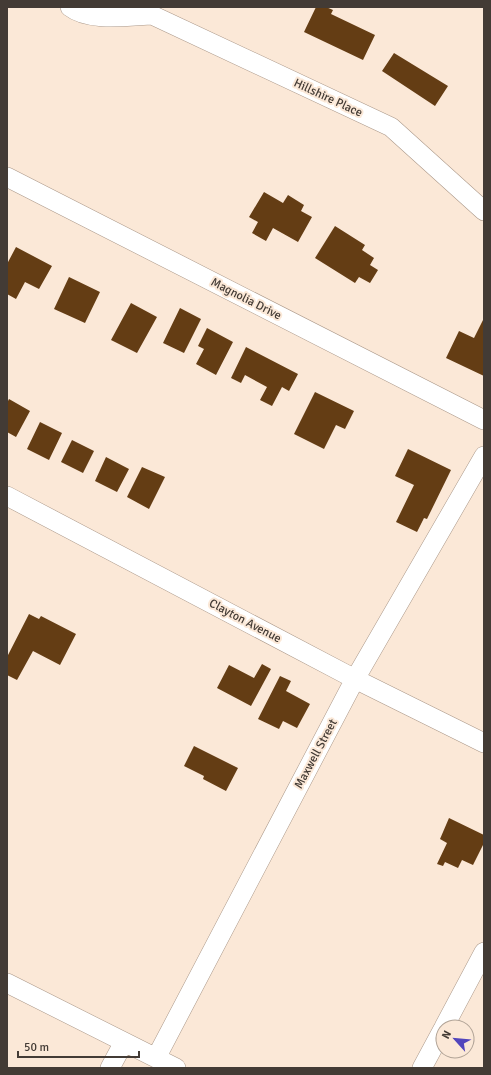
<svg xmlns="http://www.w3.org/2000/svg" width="491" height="1075" viewBox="0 0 491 1075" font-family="Signika,sans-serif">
<rect width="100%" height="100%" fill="#fbe8d7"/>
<path fill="#643d14" d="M316 7H326L333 10 331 14 375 35 363 60 304 32Z
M394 53 448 86 435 106 382 71Z
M264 192 283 203 288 195 304 205 301 211 312 217 298 242 273 228 266 241 252 233 258 222 249 217Z
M335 226 365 245 362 250 374 258 370 265 378 270 370 283 359 277 355 283 315 258Z
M16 247 52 266 39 289 25 282 16 299 7 294V264Z
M69 277 100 292 85 323 54 309Z
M131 303 157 317 137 353 111 340Z
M180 308 201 319 184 353 163 343Z
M484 318V376L446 358 459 331 474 338Z
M207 328 233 342 216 375 196 364 204 349 198 346Z
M246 347 298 374 289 391 282 387 272 406 260 400 267 387 245 375 241 383 231 378Z
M315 392 354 411 345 429 336 425 324 449 294 434Z
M9 399 30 411 16 437 7 432V403Z
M40 422 62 433 49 460 27 449Z
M72 440 94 451 83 473 61 462Z
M408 449 451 470 427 519 424 518 417 532 396 522 414 485 395 476Z
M106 457 129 469 117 492 95 481Z
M142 467 165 477 149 509 127 497Z
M29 614 39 619 41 616 76 634 60 665 33 651 17 680 7 675V657Z
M262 664 271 669 251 706 217 688 229 665 254 678Z
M280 676 291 681 286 691 310 704 297 728 283 721 279 729 258 719Z
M194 746 238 768 226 791 203 779 204 776 184 766Z
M449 818 484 835V843L473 865 462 860 458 868 445 862 443 866 437 864 447 843 440 839Z"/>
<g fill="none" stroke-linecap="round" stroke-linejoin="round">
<g stroke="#ab9889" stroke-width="20">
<path id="minor" d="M70 7C89 22 128 16 152 15
M142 7 152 15 391 127 484 211
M7 177 484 420
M7 496 355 679 484 743
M7 983 176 1068
M444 1027 484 952
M156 1058 355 679 484 456
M110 1068 124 1042
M422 1068 443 1029"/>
</g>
<use href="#minor" stroke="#fff" stroke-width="19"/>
</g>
<g text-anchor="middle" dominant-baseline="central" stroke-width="4" stroke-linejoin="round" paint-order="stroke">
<g font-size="12" fill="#433b35" stroke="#fbe8d7">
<text transform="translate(328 98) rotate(25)">Hillshire Place</text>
<text transform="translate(246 299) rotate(27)">Magnolia Drive</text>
<text transform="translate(245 621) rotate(28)">Clayton Avenue</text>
<text transform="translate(316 754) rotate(-62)">Maxwell Street</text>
</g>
</g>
<rect width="491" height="1075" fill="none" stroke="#433b35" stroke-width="16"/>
<g transform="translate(455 1039) rotate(297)"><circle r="19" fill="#fbe8d7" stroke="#b1a396"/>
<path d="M0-3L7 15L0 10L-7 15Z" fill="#5245bc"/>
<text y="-6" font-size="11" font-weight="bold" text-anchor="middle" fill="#433b35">N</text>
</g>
<path d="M18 1051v6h121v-6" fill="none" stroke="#433b35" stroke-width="2"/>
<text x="24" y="1051" font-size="12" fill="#433b35" stroke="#fbe8d7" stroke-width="3" paint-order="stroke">50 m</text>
</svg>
